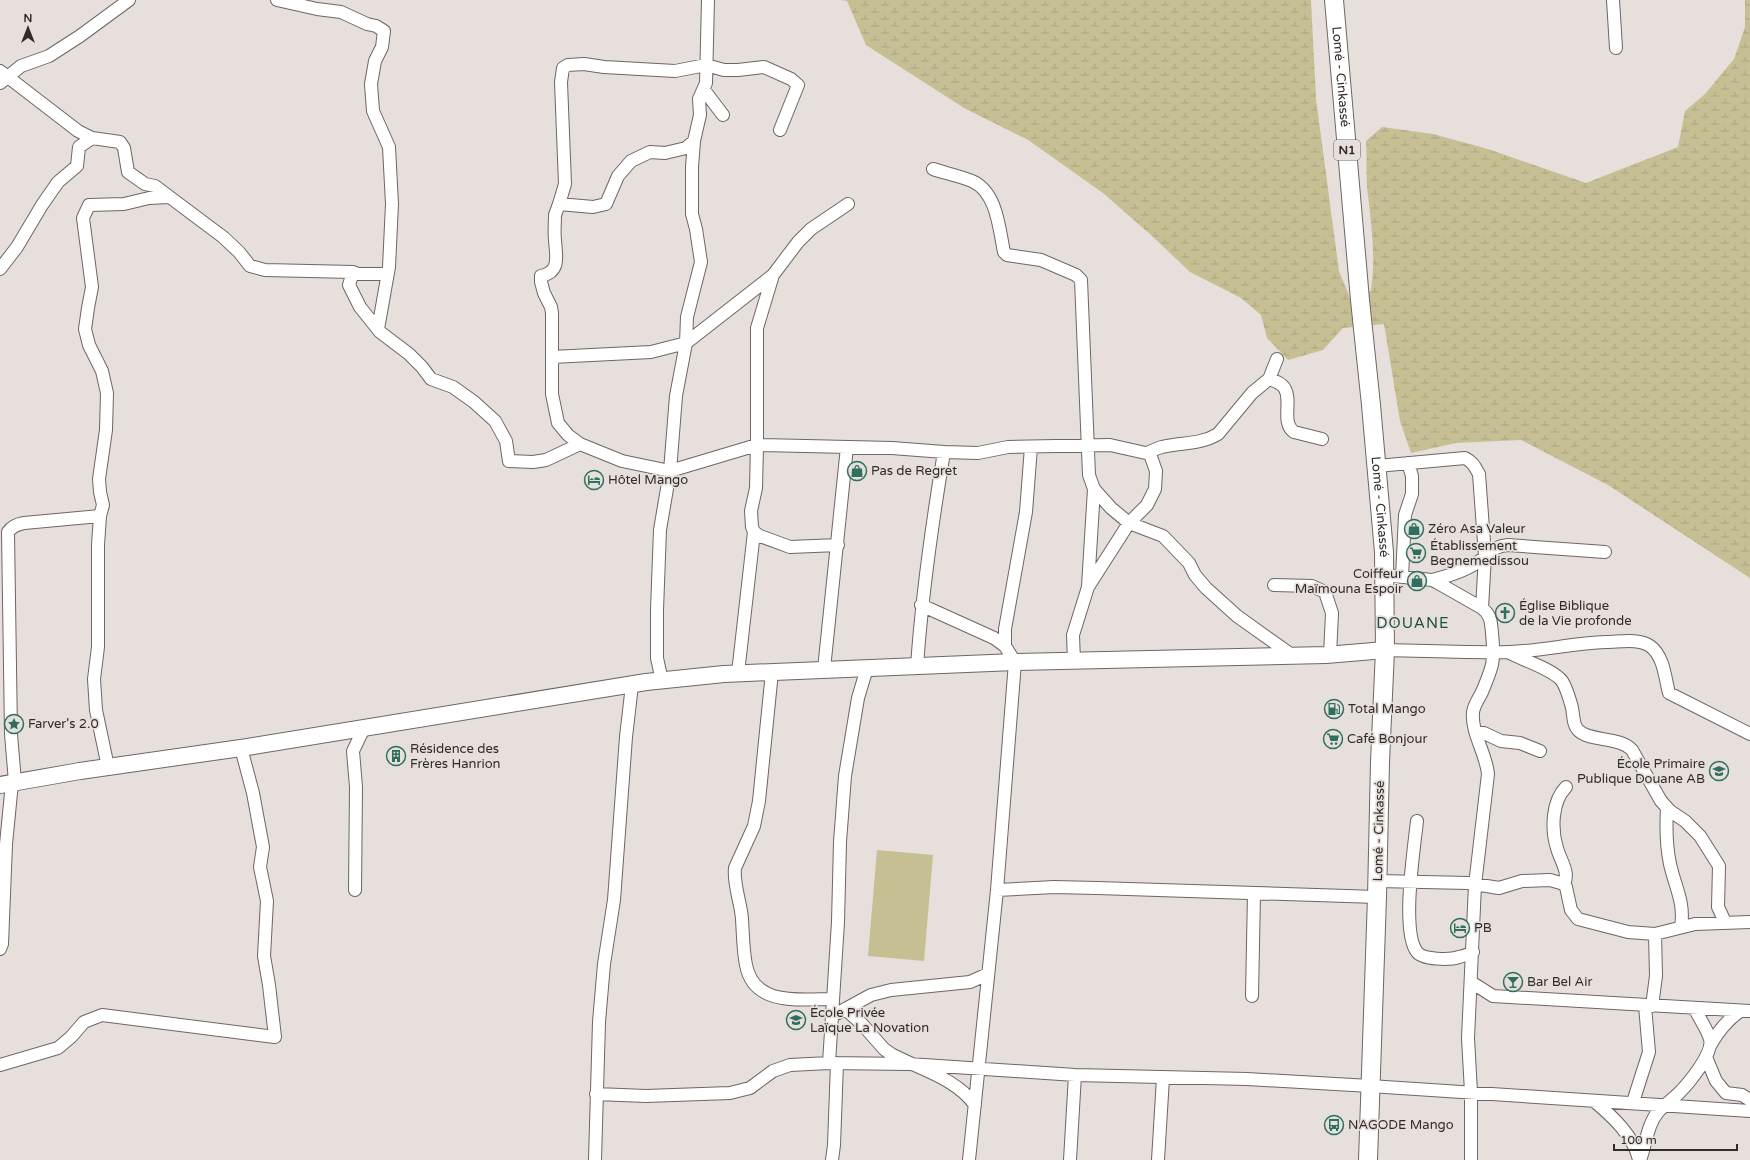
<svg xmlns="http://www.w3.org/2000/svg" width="1750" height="1160" viewBox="0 0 1750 1160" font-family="'Varela Round',sans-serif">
<defs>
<pattern id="wetland-marsh" width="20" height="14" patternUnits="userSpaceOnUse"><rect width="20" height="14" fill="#c7bf94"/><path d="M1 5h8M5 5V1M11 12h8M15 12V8" fill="none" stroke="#aba480"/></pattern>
</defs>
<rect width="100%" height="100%" fill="#e7dfdb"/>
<path fill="url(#wetland-marsh)" d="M840 0H1311L1316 99 1339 271 1350 298 1371 291C1376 255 1371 222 1367 187 1366 172 1367 156 1366 141L1382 127 1433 134 1488 149 1586 183 1678 147 1685 111 1705 94 1734 59 1745 27V0H1750V578L1608 485 1521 440 1456 443 1411 453 1400 421 1384 324 1343 328 1323 350 1288 360 1267 338 1261 315 1241 298 1190 272 1151 235 1103 193 1028 140 964 108 866 45 847 1Z"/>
<path fill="#c7bf94" d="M877 850 933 855 924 961 868 956Z"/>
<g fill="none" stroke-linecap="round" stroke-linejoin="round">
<g stroke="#6d6663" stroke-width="14">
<path id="minor" d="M277 0 317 9 341 12 367 24 376 26 384 31 382 47 375 61 371 84 373 111 389 147 392 204 389 267 378 329
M1613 0 1616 48
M0 71 78 131 92 138 120 142 124 148 128 172 145 184 155 186 223 237 239 252 250 266 265 270 353 272 349 285 360 307 380 332 409 354 422 367 431 379 453 387 474 402 495 421 506 441 509 461 533 462 546 460 580 444
M0 83 21 66 49 56 80 36 129 0
M704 90 723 115
M694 141 686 148 665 153 650 152 631 161 618 176 606 204 593 207 559 204 555 215C555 223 554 232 555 240 556 256 561 272 541 276V282L544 293 551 307 552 313V394L558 423 568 435 580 444 622 461 670 471 757 445 892 448 944 452 978 453 1008 447 1110 445 1150 454 1156 471 1155 489 1147 505 1129 523 1088 587 1073 635 1074 661
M933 169C945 173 960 176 972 181 997 192 999 228 1004 252L1007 255 1041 260 1076 275 1081 280 1089 475 1094 489 1111 508 1129 523 1163 536 1189 563 1195 575 1206 588 1237 616 1293 656
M559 204 565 184 561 82 563 68 568 65 584 64 604 67 675 71 706 65 724 70H738L764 67 791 79 798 85 780 130
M0 269 17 247 42 205 58 182 77 166 79 147 92 138
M353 272 358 274H387
M552 357 651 352 686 343 773 275
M1269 379C1275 381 1282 383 1285 389 1292 401 1281 423 1294 432L1322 439
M1147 453C1152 451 1157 448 1162 447 1181 442 1200 445 1218 434L1252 393 1269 379 1277 359
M1377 466 1465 458C1473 462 1475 467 1479 474L1485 556 1482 608
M838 545 790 547 760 536 754 532 752 527 751 511 756 488 757 445V328L773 275 798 242 811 229 848 204
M1385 575 1432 580 1438 583 1482 608C1491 615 1491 622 1492 633 1495 661 1493 666 1482 692 1479 698 1474 705 1473 712 1471 733 1486 753 1488 774L1475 885 1468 1038 1471 1092V1160
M1402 577 1405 515 1412 494V476L1408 463
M1432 580C1449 576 1467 570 1481 560 1492 552 1494 546 1508 545L1605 552
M1274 585 1312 586 1325 592 1332 613 1330 655
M1088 586 1094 489
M921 605 994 638 1005 646 1015 662 997 890 969 1160
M1005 646V629L1026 512 1031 447
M1385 650C1426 651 1469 653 1510 652 1542 651 1573 643 1606 642 1619 642 1639 638 1650 646 1664 656 1665 678 1669 693L1750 734
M1508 652C1522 660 1553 669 1562 681 1566 687 1569 697 1571 704 1574 712 1572 724 1578 730 1589 742 1619 736 1632 750L1661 801 1670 811 1685 821 1700 836 1719 866 1718 907 1725 922
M917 666C922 594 932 524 944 452
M824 669 847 447
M772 672 759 801 754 826 735 868C733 884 741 903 742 919 743 934 743 950 746 965 754 1007 801 999 833 999
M738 673 754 532
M662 681 657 658V610L660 530 670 471 676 396 686 343 687 317 701 262 696 229 692 214V167L694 141 700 115 699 99 706 83 708 0
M1475 731 1484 733 1501 741 1520 743 1540 751
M108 767 96 710 94 679 98 647V545L100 516 103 505 100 492 99 479 106 430 107 393 102 371 89 345 85 329 88 308 92 287 83 218 89 205 124 204 149 198 169 197
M15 782 11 734 8 532C12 526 18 524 24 523L100 516
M1667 808C1666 826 1666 845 1670 864 1675 887 1685 902 1681 927
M1417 821C1414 849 1401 932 1417 952 1423 960 1450 960 1459 957 1464 956 1469 954 1473 952
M1378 881 1468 883 1499 888 1522 881 1550 880 1564 884 1566 887 1571 910 1578 919 1628 932 1655 934 1695 924 1750 922
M1564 884C1570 872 1560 860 1557 848 1551 829 1552 801 1566 787
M355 890 356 787 353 751 364 728
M997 890 1054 887 1097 888 1377 897
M0 949 2 944 6 844 12 783
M1471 982 1493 996 1750 1011
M1252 996 1254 893
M1652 1006 1656 976 1655 934
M845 1009 862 1024 884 1049 891 1054C919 1069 956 1078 975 1105
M838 1013 871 995 891 990 970 982 988 974
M1710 1046C1718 1031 1726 1021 1740 1011
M1706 1057 1716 1081 1726 1093 1742 1095 1750 1100
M829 1063 838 922 840 842 845 776 858 698 867 668
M0 1065 58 1048 71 1037 84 1022 102 1015 275 1037 269 985 264 956 267 901 260 867 263 847 253 793 241 748
M596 1094 646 1096 730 1093 750 1088 773 1071 790 1065 829 1063 909 1064 1075 1075 1247 1079 1370 1086 1750 1111
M1594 1101C1612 1116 1634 1136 1639 1160
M1633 1102 1649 1052 1645 1006
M595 1160 599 1022 604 964 614 900 626 737 632 685
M832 1160 834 1145 837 1063
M1070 1160 1075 1075
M1158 1160 1163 1078
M1640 1160C1646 1145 1647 1125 1658 1112 1664 1105 1672 1100 1679 1093 1688 1084 1714 1053 1710 1039 1707 1029 1699 1018 1695 1009"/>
</g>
<g stroke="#6d6663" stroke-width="18">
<path id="major" d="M0 785 80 771 241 748 646 682 724 674 1015 662 1326 655 1385 650"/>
</g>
<g stroke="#6d6663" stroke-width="20">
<g id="highway">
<path id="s1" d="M1334 0 1360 300 1371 405 1384 552 1385 650 1380 762 1377 897 1368 1160"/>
</g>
</g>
<use href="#minor" stroke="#fff" stroke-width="12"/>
<use href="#major" stroke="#fff" stroke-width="16"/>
<use href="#highway" stroke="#fff" stroke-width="18"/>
</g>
<defs>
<g id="shop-ring" transform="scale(1)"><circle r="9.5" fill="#e7dfdb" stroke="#2e7060" stroke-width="1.5"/><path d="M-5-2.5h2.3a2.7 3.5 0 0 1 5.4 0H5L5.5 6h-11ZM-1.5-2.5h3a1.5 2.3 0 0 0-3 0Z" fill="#2e7060"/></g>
<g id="hotel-ring" transform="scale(1)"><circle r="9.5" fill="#e7dfdb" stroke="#2e7060" stroke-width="1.5"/><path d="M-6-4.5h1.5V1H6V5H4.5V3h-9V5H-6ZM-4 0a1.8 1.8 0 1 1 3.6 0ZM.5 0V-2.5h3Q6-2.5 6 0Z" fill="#2e7060"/></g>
<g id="supermarket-ring" transform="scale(1)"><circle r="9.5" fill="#e7dfdb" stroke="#2e7060" stroke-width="1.5"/><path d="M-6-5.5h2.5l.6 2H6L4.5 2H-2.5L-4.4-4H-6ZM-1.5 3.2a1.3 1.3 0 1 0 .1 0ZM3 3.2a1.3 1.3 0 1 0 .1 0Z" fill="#2e7060"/></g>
<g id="church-ring" transform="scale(1)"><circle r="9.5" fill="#e7dfdb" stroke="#2e7060" stroke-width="1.5"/><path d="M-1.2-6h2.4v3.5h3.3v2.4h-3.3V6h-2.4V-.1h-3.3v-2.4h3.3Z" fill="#2e7060"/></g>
<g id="fuel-ring" transform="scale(1)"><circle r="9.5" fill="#e7dfdb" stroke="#2e7060" stroke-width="1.5"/><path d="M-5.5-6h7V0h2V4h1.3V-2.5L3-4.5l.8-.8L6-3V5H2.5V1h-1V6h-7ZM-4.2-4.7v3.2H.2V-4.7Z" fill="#2e7060"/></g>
<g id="sight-ring" transform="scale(1)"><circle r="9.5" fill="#e7dfdb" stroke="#2e7060" stroke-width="1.5"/><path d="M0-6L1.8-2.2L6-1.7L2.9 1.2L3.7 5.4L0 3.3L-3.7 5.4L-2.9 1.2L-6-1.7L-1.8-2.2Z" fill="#2e7060"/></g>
<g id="building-ring" transform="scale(1)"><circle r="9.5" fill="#e7dfdb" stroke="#2e7060" stroke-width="1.5"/><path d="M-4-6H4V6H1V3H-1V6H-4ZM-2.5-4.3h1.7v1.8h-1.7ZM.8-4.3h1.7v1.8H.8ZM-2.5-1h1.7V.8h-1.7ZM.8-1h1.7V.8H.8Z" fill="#2e7060"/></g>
<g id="school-ring" transform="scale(1)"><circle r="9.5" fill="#e7dfdb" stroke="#2e7060" stroke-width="1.5"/><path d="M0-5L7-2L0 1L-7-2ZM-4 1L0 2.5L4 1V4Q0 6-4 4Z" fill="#2e7060"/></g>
<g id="bar-ring" transform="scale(1)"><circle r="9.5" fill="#e7dfdb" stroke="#2e7060" stroke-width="1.5"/><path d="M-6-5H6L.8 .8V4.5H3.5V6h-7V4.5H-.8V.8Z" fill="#2e7060"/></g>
<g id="bus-ring" transform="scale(1)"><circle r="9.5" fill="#e7dfdb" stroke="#2e7060" stroke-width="1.5"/><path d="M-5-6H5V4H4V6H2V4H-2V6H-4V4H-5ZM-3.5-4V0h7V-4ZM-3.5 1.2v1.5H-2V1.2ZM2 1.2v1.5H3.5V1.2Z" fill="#2e7060"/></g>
</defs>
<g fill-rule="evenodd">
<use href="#shop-ring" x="857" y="471"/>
<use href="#hotel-ring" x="594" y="480"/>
<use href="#shop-ring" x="1414" y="529"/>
<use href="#supermarket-ring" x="1416" y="553"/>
<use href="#shop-ring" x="1417" y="581"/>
<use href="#church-ring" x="1505" y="613"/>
<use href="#fuel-ring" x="1334" y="709"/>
<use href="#sight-ring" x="14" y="724"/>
<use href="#supermarket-ring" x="1333" y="739"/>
<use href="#building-ring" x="396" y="756"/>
<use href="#school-ring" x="1719" y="771"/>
<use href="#hotel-ring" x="1460" y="928"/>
<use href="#bar-ring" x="1513" y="982"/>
<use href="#school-ring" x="796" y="1020"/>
<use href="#bus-ring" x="1334" y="1125"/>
</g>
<g text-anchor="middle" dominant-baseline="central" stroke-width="3.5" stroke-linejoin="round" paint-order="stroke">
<rect fill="#e7dfdb" stroke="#66625f" stroke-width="1" x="1334" y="140" width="26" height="20" rx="3"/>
<g font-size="12" font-weight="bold" fill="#2f2c2a">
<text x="1347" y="150">N1</text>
</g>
<g font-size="13" fill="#2f2c2a" stroke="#e7dfdb">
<text stroke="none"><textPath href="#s1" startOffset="77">Lomé - Cinkassé</textPath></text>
<text stroke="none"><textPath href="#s1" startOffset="509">Lomé - Cinkassé</textPath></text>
<text transform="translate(1379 831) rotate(-89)">Lomé - Cinkassé</text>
</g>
<g font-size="13" fill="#2f2c2a" stroke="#e7dfdb" text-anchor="start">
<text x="871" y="471">Pas de Regret</text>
<text x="608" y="480">Hôtel Mango</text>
<text x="1428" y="529">Zéro Asa Valeur</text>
<text x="1430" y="546">Établissement<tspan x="1430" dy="15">Begnemedissou</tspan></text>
<text x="1403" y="574" text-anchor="end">Coiffeur<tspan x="1403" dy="15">Maïmouna Espoir</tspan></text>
<text x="1519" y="606">Église Biblique<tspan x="1519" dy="15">de la Vie profonde</tspan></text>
<text x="1348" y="709">Total Mango</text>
<text x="28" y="724">Farver's 2.0</text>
<text x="1347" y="739">Café Bonjour</text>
<text x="410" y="749">Résidence des<tspan x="410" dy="15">Frères Hanrion</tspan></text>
<text x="1705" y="764" text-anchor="end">École Primaire<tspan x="1705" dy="15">Publique Douane AB</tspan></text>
<text x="1474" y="928">PB</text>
<text x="1527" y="982">Bar Bel Air</text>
<text x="810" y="1013">École Privée<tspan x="810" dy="15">Laïque La Novation</tspan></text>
<text x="1348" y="1125">NAGODE Mango</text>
</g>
<g font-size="15" letter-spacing="1" fill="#1a5043" stroke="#e7dfdb">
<text x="1413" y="623">DOUANE</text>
</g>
</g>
<g transform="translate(28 28)" stroke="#e7dfdb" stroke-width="3" paint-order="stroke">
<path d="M0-3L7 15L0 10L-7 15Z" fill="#2f2c2a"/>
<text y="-6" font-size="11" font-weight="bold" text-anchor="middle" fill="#2f2c2a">N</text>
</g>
<path d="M1614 1144v6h123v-6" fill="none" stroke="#2f2c2a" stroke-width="2"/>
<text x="1620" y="1144" font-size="12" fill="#2f2c2a" stroke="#e7dfdb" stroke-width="3" paint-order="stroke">100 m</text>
</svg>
